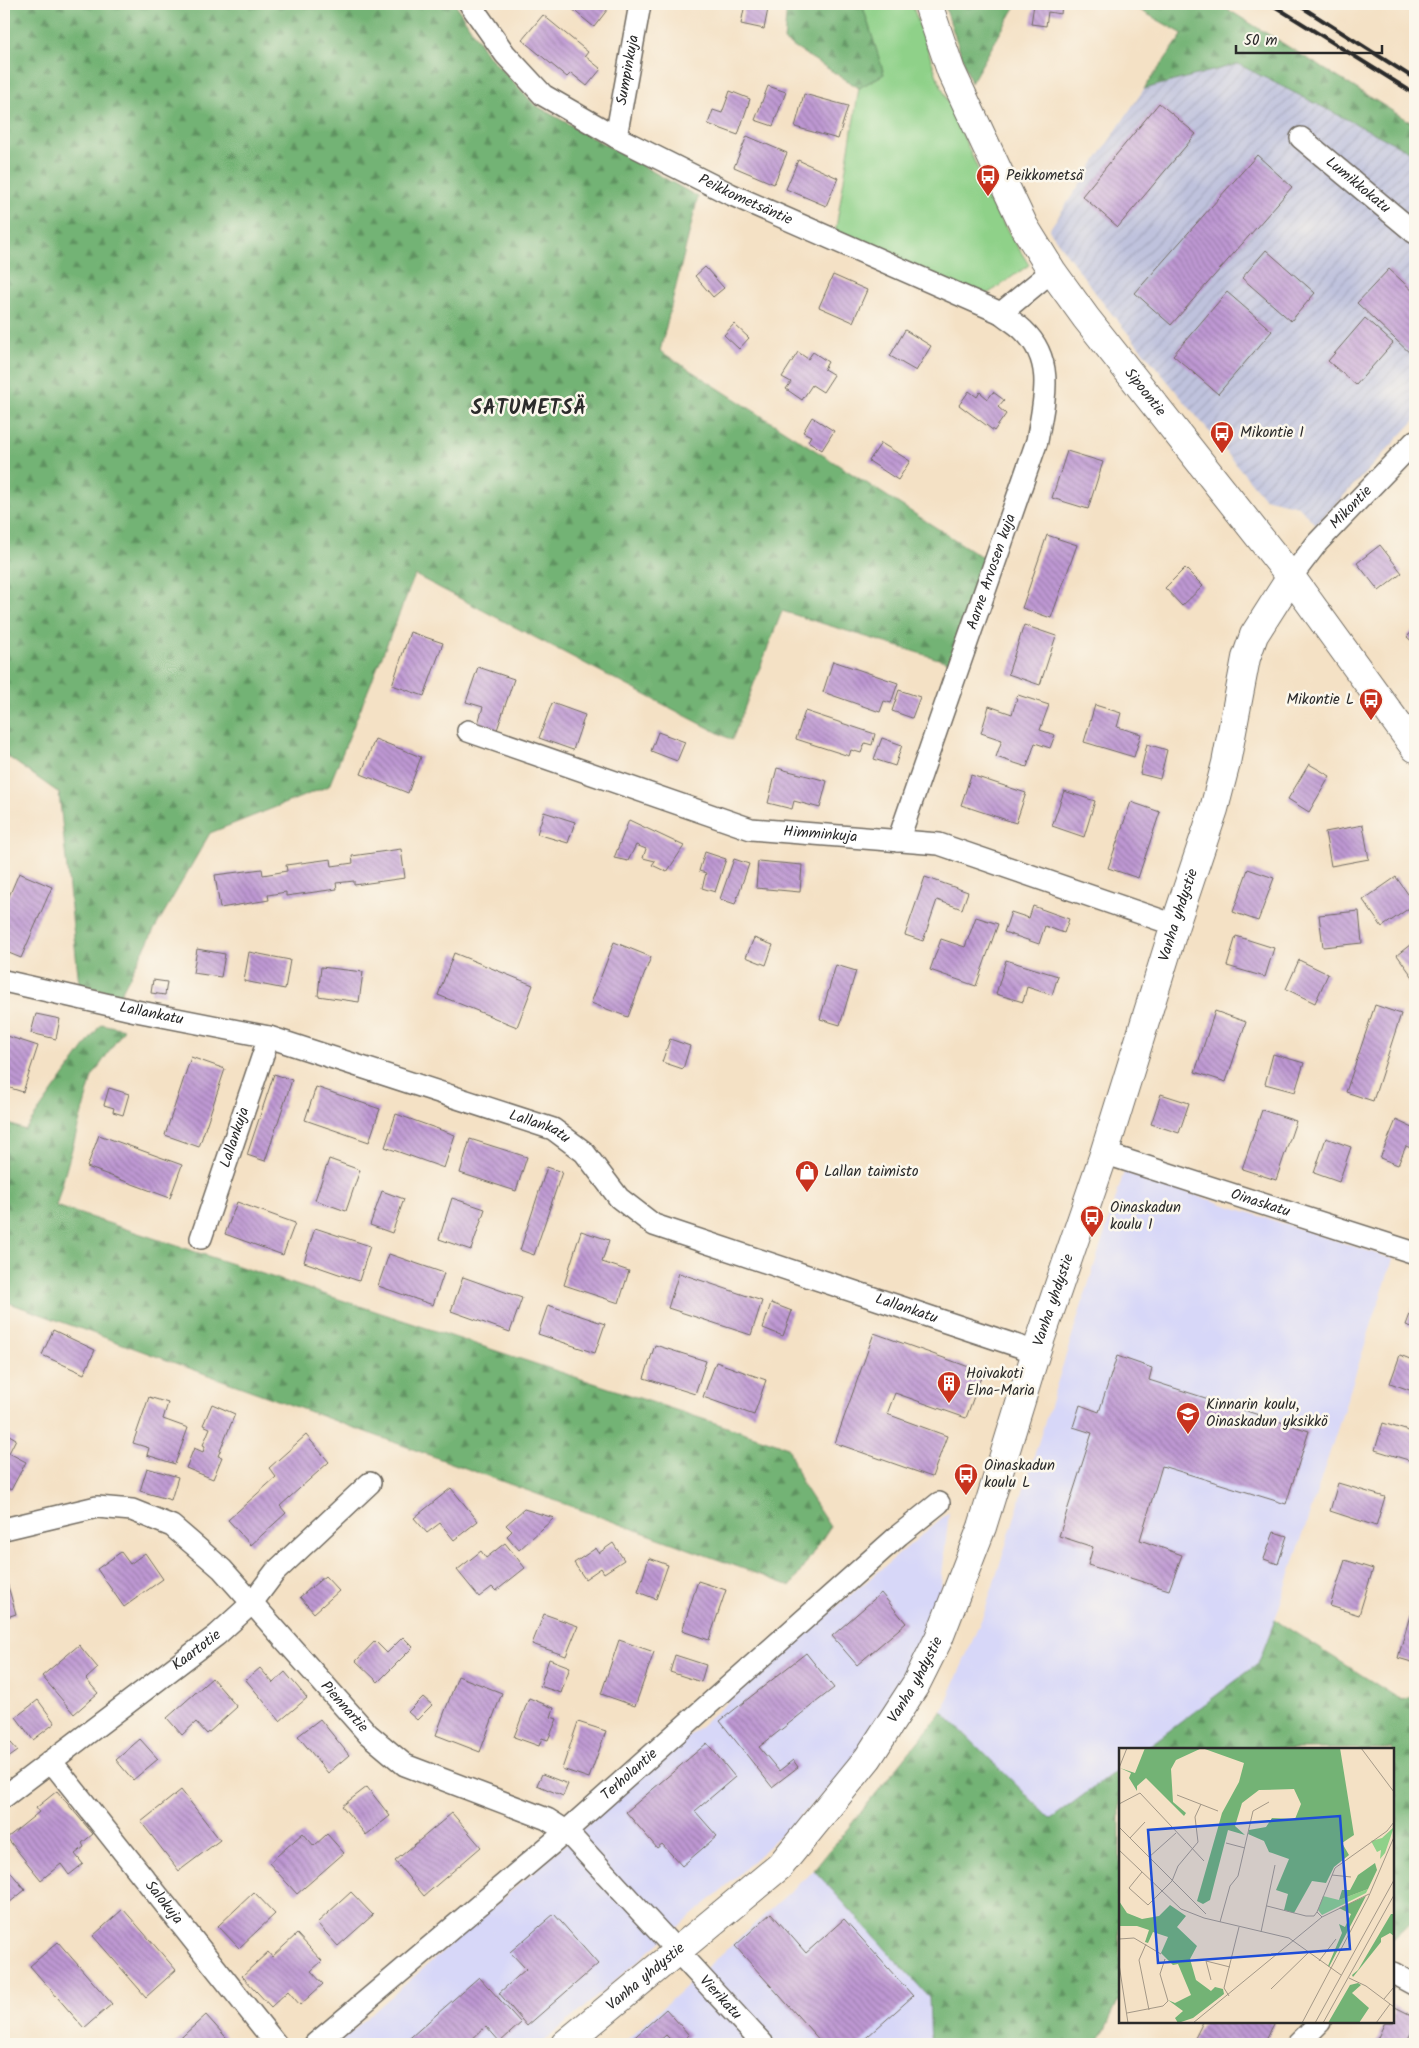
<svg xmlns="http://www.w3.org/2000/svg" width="1419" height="2048" viewBox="0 0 1419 2048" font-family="Kalam,sans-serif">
<defs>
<pattern id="industrial-furrows" width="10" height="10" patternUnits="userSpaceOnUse" patternTransform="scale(1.25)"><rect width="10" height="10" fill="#bfc2dd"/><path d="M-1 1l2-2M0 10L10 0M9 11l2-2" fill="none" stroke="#a4a7be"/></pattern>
<pattern id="forest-firs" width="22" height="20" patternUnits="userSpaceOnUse" patternTransform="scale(1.25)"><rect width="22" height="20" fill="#73b375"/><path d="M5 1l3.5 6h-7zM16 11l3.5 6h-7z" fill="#5f9260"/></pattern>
<pattern id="building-back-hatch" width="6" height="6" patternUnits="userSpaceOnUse" patternTransform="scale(1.25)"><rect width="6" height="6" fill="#be98d3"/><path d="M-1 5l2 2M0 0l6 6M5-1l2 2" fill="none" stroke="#9b7cab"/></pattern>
</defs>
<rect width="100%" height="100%" fill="#fbf7ec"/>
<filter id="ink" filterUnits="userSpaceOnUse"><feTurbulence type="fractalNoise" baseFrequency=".02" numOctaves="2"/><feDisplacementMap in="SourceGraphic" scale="10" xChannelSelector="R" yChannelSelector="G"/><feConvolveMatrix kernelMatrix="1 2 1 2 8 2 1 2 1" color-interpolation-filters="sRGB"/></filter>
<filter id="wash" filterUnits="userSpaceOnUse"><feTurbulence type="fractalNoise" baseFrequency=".0096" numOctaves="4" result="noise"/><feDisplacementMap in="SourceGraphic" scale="20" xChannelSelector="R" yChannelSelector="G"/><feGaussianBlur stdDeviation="1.12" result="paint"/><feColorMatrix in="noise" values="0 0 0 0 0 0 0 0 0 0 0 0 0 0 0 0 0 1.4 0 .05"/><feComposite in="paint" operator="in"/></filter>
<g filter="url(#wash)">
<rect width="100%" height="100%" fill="#f4e1c5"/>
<path fill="#d7d7f8" d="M1124 1172 1393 1259 1275 1620 1258 1664 1145 1749H1120V1768L1051 1819 942 1712 985 1611Z
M949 1512 939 1603 899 1700 833 1785 732 1881 541 2044H337L835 1608Z
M814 1870 929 1997 931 2044H622Z"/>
<path fill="url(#industrial-furrows)" d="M1238 64 1415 154V420L1316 525 1298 506 1264 498 1103 303 1049 230 1144 89Z"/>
<path fill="#8fd189" stroke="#5d7e5a" d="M862 4H912L938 79 980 174 983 191 1029 265 976 302 834 240 859 88 884 74Z"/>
<path fill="url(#forest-firs)" stroke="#4f6f50" d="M4 4H283L316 9 324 4H455L487 54 535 105 698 197 660 351 993 564 958 665 782 611 732 740 415 575 329 786 210 833 154 930 120 995 79 984 59 793 4 754Z
M787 4H862L884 74 859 88 784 41Z
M944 4H1017L971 83Z
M1129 4H1219L1415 125V154L1238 64 1144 89 1183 34Z
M101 1024 124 1029 92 1077 56 1206 788 1447 802 1484 830 1527 791 1586 4 1301V1122L25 1130Z
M1275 1620 1401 1700 1415 1696V1918L1393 1939V1749H1145L1258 1664Z
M942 1712 1051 1819 1120 1768V1998L1098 2044H931L929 1997 814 1870Z"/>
<g id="blocks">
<path fill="url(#building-back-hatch)" d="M566 4H609L611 5 594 27Z
M745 4H769L764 29 741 24Z
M1034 4H1062L1061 14 1048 12 1046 26 1031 24Z
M543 15 588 52 585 56 601 69 587 86 571 73 567 77 522 40Z
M768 86 786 92 773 126 755 120Z
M730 91 750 99 738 135 708 124 713 110 722 113Z
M804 94 848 106 838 139 795 127Z
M1159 103 1196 134 1118 227 1082 196Z
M747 136 787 153 774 184 734 167Z
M1257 155 1292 187 1171 325 1135 293Z
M798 160 838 178 826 206 786 189Z
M1266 250 1315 293 1291 321 1242 278Z
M705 267 724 288 713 297 695 276Z
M1389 269 1415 293V353L1413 356 1357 303Z
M833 275 867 290 853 322 819 307Z
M1227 292 1272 331 1218 394 1173 355Z
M1365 318 1393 343 1356 385 1328 361Z
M734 324 749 338 739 349 724 335Z
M905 330 931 346 916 371 890 356Z
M798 352 808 359 813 352 828 362 824 369 834 375 823 392 812 385 802 400 786 389 791 382 782 377Z
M969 391 977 397 980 392 988 399 993 392 1004 400 998 407 1006 414 994 431 959 405Z
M812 417 834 431 822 450 808 441 811 436 803 432Z
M881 443 910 461 898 480 869 461Z
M1067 451 1103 462 1088 509 1052 498Z
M1047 535 1077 545 1051 618 1022 608Z
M1380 545 1402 573 1379 591 1357 563Z
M1185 568 1203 586 1182 606 1165 588Z
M1024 625 1056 636 1040 685 1008 674Z
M1415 628V644L1407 637Z
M410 632 443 643 424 696 392 685Z
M833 661 898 683 891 703 884 701 880 712 823 692Z
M478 667 514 679 496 733 477 727 483 707 466 702Z
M899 690 920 697 912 718 892 711Z
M1018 695 1049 705 1040 730 1055 735 1050 748 1035 743 1027 767 996 757 1002 740 981 733 989 706 1012 714Z
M552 703 585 715 573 750 539 738Z
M1095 705 1121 713 1117 727 1141 734 1134 757 1084 742Z
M805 711 875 734 872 745 865 743 861 753 851 750 849 756 796 739Z
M658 732 685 742 677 761 651 751Z
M882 738 902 745 895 766 874 759Z
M375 739 421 757 408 793 361 774Z
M1147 744 1167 750 1160 779 1140 774Z
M1309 764 1330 776 1309 812 1288 799Z
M777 768 827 781 820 808 794 801 792 809 768 803Z
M971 775 1026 793 1016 823 961 805Z
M1064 791 1095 801 1084 837 1052 826Z
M1131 802 1160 812 1138 878 1108 868Z
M544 812 575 822 568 843 537 834Z
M629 820 684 846 667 872 652 865 655 861 643 858 646 849 636 845 628 861 614 858Z
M1363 825 1369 859 1331 866 1325 832Z
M401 849 405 878 354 885V881L336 883 337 889 286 896V892L268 895 269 900 220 908 215 875 262 869 263 875 287 871 286 865 331 859 332 866 353 863 352 856Z
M705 852 726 859 715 892 702 888 706 873 699 871Z
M734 859 749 864 735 904 720 899Z
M758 861 802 865 800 892 756 888Z
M1248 869 1274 878 1258 921 1233 912Z
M19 873 52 887 21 958 4 951V908Z
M925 877 968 892 962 909 937 900 923 941 905 935Z
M1396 877 1415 904 1382 927 1363 900Z
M1033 906 1069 919 1064 933 1045 926 1039 944 1004 932 1011 912 1029 918Z
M1359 911 1362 943 1323 947 1319 915Z
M976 917 998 924 976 986 930 970 941 939 965 947Z
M1236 936 1274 948 1265 977 1227 966Z
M754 938 773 945 766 965 746 957Z
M1415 941V980L1397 955Z
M614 942 651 957 628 1017 591 1003Z
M197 949 225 954 221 977 193 973Z
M249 952 290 960 285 989 244 981Z
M454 953 533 985 517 1027 438 995Z
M1006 960 1058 976 1052 995 1027 987 1023 1002 996 994Z
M1299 960 1328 974 1315 1003 1286 989Z
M836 965 856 971 840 1025 820 1019Z
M321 967 363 972 359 1002 318 996Z
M153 980 167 982 165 995 151 993Z
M1375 1005 1401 1014 1373 1101 1346 1092Z
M1215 1011 1246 1022 1226 1082 1195 1072Z
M36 1014 60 1019 56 1039 31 1033Z
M4 1035 38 1046 23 1092 4 1086Z
M670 1039 690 1046 683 1069 662 1062Z
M1273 1054 1304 1063 1295 1092 1265 1084Z
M191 1057 225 1069 199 1147 165 1135Z
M274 1074 292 1080 265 1161 247 1155Z
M316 1087 380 1109 369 1142 305 1120Z
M109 1088 129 1094 123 1115 113 1112 114 1108 104 1105Z
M1161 1094 1189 1103 1179 1133 1151 1124Z
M1262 1110 1296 1121 1276 1180 1242 1169Z
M396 1114 455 1135 444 1168 385 1147Z
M1396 1120 1415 1129V1150L1406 1146 1398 1165 1380 1158Z
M99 1135 182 1165 170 1198 87 1167Z
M1326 1138 1351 1147 1339 1182 1314 1173Z
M470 1139 527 1157 516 1191 460 1173Z
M329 1159 360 1170 346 1211 315 1200Z
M547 1167 562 1172 534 1255 520 1250Z
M382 1191 404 1199 392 1233 370 1225Z
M452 1198 485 1209 471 1250 439 1239Z
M237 1202 295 1223 283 1255 225 1234Z
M315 1228 370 1246 359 1281 304 1262Z
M581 1231 609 1240 602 1262 629 1271 619 1303 564 1285Z
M389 1254 444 1273 433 1305 378 1286Z
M679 1273 762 1301 751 1335 668 1308Z
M463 1277 522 1298 510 1332 451 1311Z
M1415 1301V1328L1406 1325Z
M771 1303 792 1311 783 1336 763 1328Z
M548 1305 605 1324 595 1353 538 1334Z
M53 1330 95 1350 84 1374 42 1355Z
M874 1333 983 1372 966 1418 895 1393 887 1414 947 1436 932 1477 835 1443Z
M655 1345 706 1361 695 1394 644 1378Z
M1400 1355 1415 1361V1392L1390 1383Z
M1117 1356 1152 1368 1149 1380 1309 1431 1286 1504 1162 1466 1140 1540 1182 1555 1169 1590 1088 1565 1093 1547 1059 1536 1092 1433 1073 1427 1080 1405 1099 1412Z
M716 1362 766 1380 754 1415 703 1397Z
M149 1397 168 1403 163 1419 188 1428 175 1464 147 1455 149 1448 133 1443Z
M212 1404 235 1414 218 1456 222 1457 213 1479 186 1468 194 1448 203 1452 205 1446 203 1445 210 1428 203 1425Z
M1383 1423 1415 1433V1462L1375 1450Z
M4 1432 16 1439 9 1453 26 1462 11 1490 4 1486Z
M306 1435 329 1462 280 1506 286 1513 251 1545 228 1520 276 1477 269 1468Z
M147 1468 178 1477 171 1500 140 1491Z
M1338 1483 1385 1497 1376 1526 1330 1511Z
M451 1488 478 1521 454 1540 440 1523 427 1533 414 1518Z
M524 1509 554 1518 519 1550 507 1536 512 1531 506 1525Z
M1274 1532 1287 1536 1278 1564 1264 1559Z
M505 1543 525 1568 496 1591 492 1587 479 1597 457 1570 481 1551 486 1558Z
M613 1543 624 1560 604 1573 601 1568 585 1579 574 1563 596 1548 599 1553Z
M121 1552 130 1564 145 1553 163 1579 124 1607 97 1569Z
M649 1558 668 1565 656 1599 638 1592Z
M1345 1560 1373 1569 1359 1615 1330 1606Z
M4 1572 16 1614 4 1618Z
M325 1576 339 1591 314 1613 300 1597Z
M698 1581 726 1590 709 1640 682 1631Z
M881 1593 906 1623 857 1665 832 1636Z
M1412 1608 1415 1609V1663L1398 1658Z
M544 1614 578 1626 566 1656 532 1644Z
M403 1637 413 1647 378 1682 356 1661 375 1641 387 1653Z
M619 1640 654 1652 635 1706 601 1694Z
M79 1645 98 1668 86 1679 98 1693 74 1714 42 1676Z
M806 1653 834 1688 759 1747 779 1771 793 1760 798 1767 772 1787 720 1721Z
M675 1655 706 1665 701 1682 670 1672Z
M549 1659 570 1667 561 1693 540 1686Z
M260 1668 273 1683 285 1672 307 1698 280 1721 246 1680Z
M458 1676 502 1693 480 1752 436 1735Z
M212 1678 237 1707 207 1734 196 1722 182 1735 167 1718Z
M423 1697 432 1705 417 1720 408 1712Z
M529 1698 554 1708 551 1717 557 1719 548 1740 542 1738 539 1746 514 1737Z
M38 1700 55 1723 33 1740 16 1717Z
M320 1719 349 1755 328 1773 298 1736Z
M578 1722 606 1731 589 1778 562 1769Z
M4 1735 18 1751 4 1761Z
M140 1739 158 1759 133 1780 116 1760Z
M707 1743 735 1777 695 1811 717 1836 682 1866 662 1844 657 1848 626 1812Z
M542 1774 568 1784 563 1796 537 1785Z
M367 1787 390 1816 366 1835 342 1806Z
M181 1790 220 1840 179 1871 141 1822Z
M57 1791 93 1834 82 1843 84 1847 75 1854 83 1864 69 1875 61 1864 41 1880 7 1838 39 1812 36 1808Z
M452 1813 481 1847 424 1896 395 1861Z
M303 1833 314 1846 327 1834 344 1853 297 1894 269 1863Z
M4 1864 25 1890 4 1907Z
M254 1892 275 1914 239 1948 218 1926Z
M351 1892 373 1915 338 1946 317 1923Z
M123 1909 176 1970 146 1997 93 1936Z
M771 1913 806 1953 844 1919 913 1996 859 2044H823L735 1946Z
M554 1914 598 1964 527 2026 499 1993 526 1969 510 1952Z
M297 1934 322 1961 311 1971 323 1984 300 2005 288 1991 271 2007 242 1976 268 1952 272 1957Z
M58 1942 112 2004 84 2028 30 1966Z
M479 1977 521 2023 500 2042 486 2026 467 2044H403Z
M1393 2006 1415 2017V2026L1406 2044H1375L1385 2022H1393Z
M666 2009 689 2035 679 2044H675L666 2035 656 2044H627Z
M206 2015 232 2044H174Z
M1203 2022H1270L1274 2024 1264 2043 1255 2039 1253 2044H1198L1193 2042Z"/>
</g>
</g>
<g filter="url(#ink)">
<use href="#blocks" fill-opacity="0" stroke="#716b61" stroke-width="1"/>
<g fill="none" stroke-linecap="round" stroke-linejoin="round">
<g stroke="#716b61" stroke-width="24">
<g id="street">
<path id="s1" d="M470 4 505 54 543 95 616 137 730 194 1001 313 1052 271"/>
<path id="s2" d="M616 137 640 4"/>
<path id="s3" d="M1301 138 1415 233"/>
<path id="s4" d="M1291 577 1317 543 1415 441"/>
<path id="s5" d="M468 731 751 829 939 844 1175 925"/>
<path id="s6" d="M898 841 1037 441C1044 401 1056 361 1023 330 1017 324 1008 319 1001 313"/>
<path id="s7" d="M4 981 136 1011 269 1037 553 1129 584 1152 619 1198 654 1225 1036 1352"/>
<path id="s8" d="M1104 1154 1116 1157 1415 1253"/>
<path id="s9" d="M201 1238 269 1037"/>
<path id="s10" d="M4 1529 97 1507 132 1510 172 1526 222 1569 368 1734 405 1765 547 1819 566 1831 763 2044"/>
<path id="s11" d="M51 1761 276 2044"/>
<path id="s12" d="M4 1797 217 1635 251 1604 275 1572 370 1483"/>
<path d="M1393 1973 1415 1985"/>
<path id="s13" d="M315 2044 555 1841 899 1535 939 1503"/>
<path d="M1298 2044 1320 2022"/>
</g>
</g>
<g stroke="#716b61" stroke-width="30">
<g id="secondary">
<path id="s14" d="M928 4 951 71 1024 226 1052 271 1086 318 1291 577 1415 748"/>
<path id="s15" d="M565 2044 780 1866 868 1758 916 1684 939 1638 982 1527 1036 1352 1104 1154 1175 925 1214 809 1226 763 1246 658 1254 635 1291 577"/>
</g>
</g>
<use href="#street" stroke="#fff" stroke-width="21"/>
<use href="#secondary" stroke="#fff" stroke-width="28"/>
<path stroke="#2b2b2b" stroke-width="4" d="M1271 4 1415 94
M1297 4 1415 79"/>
</g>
</g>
<defs>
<g id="bus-pin" transform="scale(1.25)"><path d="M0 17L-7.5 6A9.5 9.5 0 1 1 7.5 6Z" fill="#c8321e" stroke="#fbf7ec"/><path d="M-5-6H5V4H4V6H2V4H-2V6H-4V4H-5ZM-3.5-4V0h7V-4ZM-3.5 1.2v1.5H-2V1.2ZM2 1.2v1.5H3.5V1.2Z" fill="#fff"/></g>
<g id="shop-pin" transform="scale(1.25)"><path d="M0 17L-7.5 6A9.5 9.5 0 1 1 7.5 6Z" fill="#c8321e" stroke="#fbf7ec"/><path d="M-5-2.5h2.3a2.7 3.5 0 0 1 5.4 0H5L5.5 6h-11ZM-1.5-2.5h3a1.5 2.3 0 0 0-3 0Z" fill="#fff"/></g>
<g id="building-pin" transform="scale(1.25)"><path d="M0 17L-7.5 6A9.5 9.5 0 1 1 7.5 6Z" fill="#c8321e" stroke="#fbf7ec"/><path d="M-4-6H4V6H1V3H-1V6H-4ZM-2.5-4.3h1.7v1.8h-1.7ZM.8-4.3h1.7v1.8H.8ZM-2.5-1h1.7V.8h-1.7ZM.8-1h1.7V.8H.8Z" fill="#fff"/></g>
<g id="school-pin" transform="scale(1.25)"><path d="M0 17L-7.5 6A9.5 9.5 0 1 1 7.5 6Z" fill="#c8321e" stroke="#fbf7ec"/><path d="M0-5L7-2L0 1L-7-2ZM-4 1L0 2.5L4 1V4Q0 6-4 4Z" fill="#fff"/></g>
</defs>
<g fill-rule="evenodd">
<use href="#bus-pin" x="988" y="176"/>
<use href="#bus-pin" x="1222" y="433"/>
<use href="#bus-pin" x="1371" y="700"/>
<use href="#shop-pin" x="807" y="1172"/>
<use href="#bus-pin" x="1092" y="1217"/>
<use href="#building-pin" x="949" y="1383"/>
<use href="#school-pin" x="1188" y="1414"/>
<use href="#bus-pin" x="966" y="1475"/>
</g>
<g text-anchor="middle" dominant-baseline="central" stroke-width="5" stroke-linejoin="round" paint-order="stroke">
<g font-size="15" fill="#2b2b2b" stroke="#fbf7ec">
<text stroke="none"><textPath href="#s2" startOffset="68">Sumpinkuja</textPath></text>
<text stroke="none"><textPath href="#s3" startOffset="74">Lumikkokatu</textPath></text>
<text stroke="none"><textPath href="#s1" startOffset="345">Peikkometsäntie</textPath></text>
<text stroke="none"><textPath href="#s14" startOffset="448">Sipoontie</textPath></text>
<text stroke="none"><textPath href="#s4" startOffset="92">Mikontie</textPath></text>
<text stroke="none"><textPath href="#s6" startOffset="285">Aarne Arvosen kuja</textPath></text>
<text stroke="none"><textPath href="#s5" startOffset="369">Himminkuja</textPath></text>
<text stroke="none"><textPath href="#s15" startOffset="1320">Vanha yhdystie</textPath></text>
<text stroke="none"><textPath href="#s7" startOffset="151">Lallankatu</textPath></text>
<text stroke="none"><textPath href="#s7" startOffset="556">Lallankatu</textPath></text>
<text stroke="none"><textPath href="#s9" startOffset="106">Lallankuja</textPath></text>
<text stroke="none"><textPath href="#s8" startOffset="164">Oinaskatu</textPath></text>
<text stroke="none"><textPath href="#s15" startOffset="915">Vanha yhdystie</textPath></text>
<text stroke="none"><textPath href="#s7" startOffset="976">Lallankatu</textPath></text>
<text stroke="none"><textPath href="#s12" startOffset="242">Kaartotie</textPath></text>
<text stroke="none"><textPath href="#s15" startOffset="510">Vanha yhdystie</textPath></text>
<text stroke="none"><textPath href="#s10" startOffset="424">Piennartie</textPath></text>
<text stroke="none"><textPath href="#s13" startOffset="414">Terholantie</textPath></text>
<text stroke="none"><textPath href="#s11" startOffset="181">Salokuja</textPath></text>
<text stroke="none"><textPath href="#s15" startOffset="105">Vanha yhdystie</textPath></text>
<text stroke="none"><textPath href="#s10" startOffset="910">Vierikatu</textPath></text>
</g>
<g font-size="15" fill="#2b2b2b" stroke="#fbf7ec" text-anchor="start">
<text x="1006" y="176">Peikkometsä</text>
<text x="1240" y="433">Mikontie I</text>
<text x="1354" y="700" text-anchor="end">Mikontie L</text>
<text x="824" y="1172">Lallan taimisto</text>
<text x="1110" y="1208">Oinaskadun<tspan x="1110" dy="17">koulu I</tspan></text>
<text x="966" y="1374">Hoivakoti<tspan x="966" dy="17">Elna-Maria</tspan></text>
<text x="1206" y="1405">Kinnarin koulu,<tspan x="1206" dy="17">Oinaskadun yksikkö</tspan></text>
<text x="984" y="1466">Oinaskadun<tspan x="984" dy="17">koulu L</tspan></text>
</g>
<g font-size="20" font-weight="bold" letter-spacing="1" fill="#2b2b2b" stroke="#fbf7ec">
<text x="529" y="409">SATUMETSÄ</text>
</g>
</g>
<g transform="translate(1119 1748)">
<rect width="275" height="275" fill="#f4e1c5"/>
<path d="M275 79 266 105 261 111 262 102 258 104 252 93 263 90ZM249 141 247 145 203 167 199 162 204 148 220 152Z" fill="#8fd189"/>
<path d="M26 0H221L235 87 223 95 230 107 215 119 207 135 193 133 175 165 165 162 169 146 157 142 170 111 150 104 145 93 129 86 130 82 147 79 153 70 176 71 182 56 175 41 140 42 123 55 116 78 126 87 109 82 91 152 84 156 78 153 98 83 103 65 120 34 125 15 83 0 57 12 52 21 54 54 67 65 65 68 27 30 18 38V43L10 30 12 25 1 20 16 25ZM256 115 258 122 249 141 220 152 223 142H231L239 127ZM247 148 210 219 209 218 223 185 220 176 226 179 232 166 220 160ZM0 153 8 165 23 171 40 168 51 157 67 168 58 179 78 198 71 211 77 232 92 243 96 239 104 241 105 246 74 270 59 275 56 270 64 263 49 252 56 255 72 247 59 216 54 217 42 205 49 189 34 184 29 195 26 194 30 182 18 178H0ZM272 166H275V188L271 185 262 190V194L234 229 233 227 239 222ZM239 235 242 237 233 245 250 260 240 275H209L231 237Z" fill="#73b375"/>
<path fill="none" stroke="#a49887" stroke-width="1" d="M242 0 275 44M0 20 8 0M58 47 99 63M0 56 21 45 85 113M0 79 87 166M11 90 26 74M107 95 126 100M0 102 62 161 85 170 170 190 222 227M30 109 57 85M23 124 10 140 29 157 53 133 59 118 79 94 76 69 82 56M213 127 232 129M148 158 187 168H195L198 164M203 169 198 164 216 120 268 83 275 74M101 174 111 138 119 128 134 63 150 54M142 184 156 117M0 191 15 190 42 206M27 196 20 212 30 262M200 213 217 191M0 216 9 275M230 230 247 238 275 259M92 232 87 213 111 219M152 241 190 204M110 248 105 240 120 179M265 251 275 239M8 265 44 258 49 253 41 226 46 211M74 275 203 169 250 146M183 275 249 150 275 89M196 275 275 132M204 275 275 147M257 275 271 256"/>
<path fill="#1d4ed8" fill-opacity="0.15" stroke="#1d4ed8" stroke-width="2.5" d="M221 68 231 201 39 215 29 82Z"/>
<rect width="275" height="275" fill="none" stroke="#2b2b2b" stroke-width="2.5"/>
</g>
<rect width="1419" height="2048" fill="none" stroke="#fbf7ec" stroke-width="20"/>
<path d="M1236 45v8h146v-8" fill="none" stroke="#2b2b2b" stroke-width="2.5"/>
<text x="1244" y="45" font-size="15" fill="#2b2b2b" stroke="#fbf7ec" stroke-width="4" paint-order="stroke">50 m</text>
</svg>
